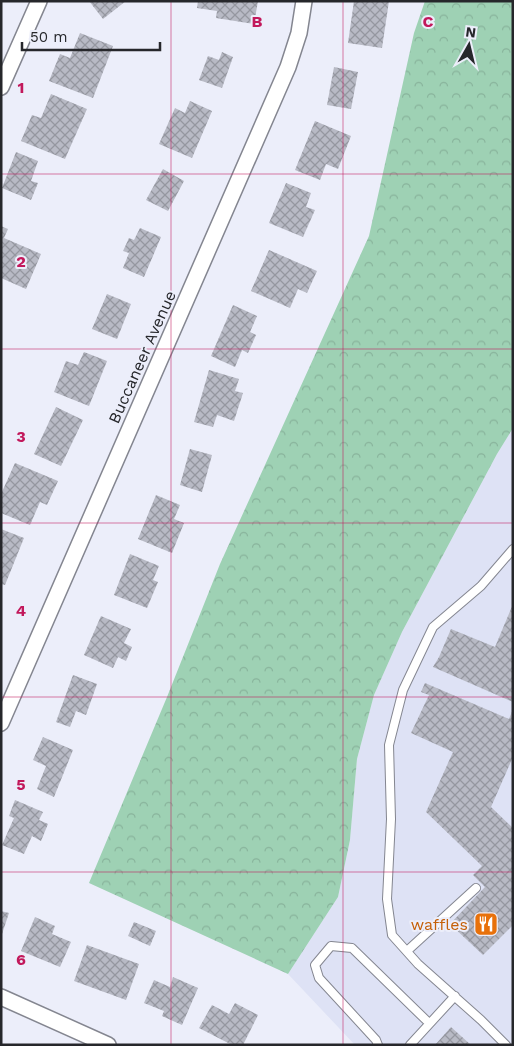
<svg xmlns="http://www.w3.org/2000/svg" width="514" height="1046" viewBox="0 0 514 1046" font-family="'Work Sans',sans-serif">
<defs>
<pattern id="forest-crowns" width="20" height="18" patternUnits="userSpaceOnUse" patternTransform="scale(1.25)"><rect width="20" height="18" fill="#9ed1b4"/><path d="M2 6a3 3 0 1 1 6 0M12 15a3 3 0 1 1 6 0" fill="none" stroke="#88b39b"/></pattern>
<pattern id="building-cross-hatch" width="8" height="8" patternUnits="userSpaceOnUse" patternTransform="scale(1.25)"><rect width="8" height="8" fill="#b8bac5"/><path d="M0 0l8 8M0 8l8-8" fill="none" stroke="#9597a0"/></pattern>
</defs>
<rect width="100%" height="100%" fill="#eceefa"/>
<path fill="#dee2f5" d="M513 428V1045H355L288 974 338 897 350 840 357 759 374 695 402 632 497 454Z"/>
<path fill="url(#forest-crowns)" d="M425 1H513V428L497 454 402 632 374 695 357 759 350 840 338 897 288 974 89 883 167 697 220 564 369 236 414 33Z"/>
<path fill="url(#building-cross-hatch)" d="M89 1H126L103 19Z
M198 1H258L254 24 216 18 217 11 197 8Z
M354 1H389L382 48 348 43Z
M80 33 113 46 93 98 49 81 60 54 70 58Z
M222 52 233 57 222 88 199 80 208 56 219 60Z
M334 67 358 72 351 109 327 105Z
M51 94 87 109 65 159 21 141 32 115 41 118Z
M190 101 212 111 192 158 159 144 175 108 185 113Z
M315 121 351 136 338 169 326 164 320 180 295 170Z
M16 152 38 161 31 181 38 183 31 200 2 188Z
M163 169 184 181 168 211 146 200Z
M286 183 311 193 306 207 315 210 303 237 269 223Z
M1 226 8 229 4 238 41 254 26 289 1 278Z
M140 228 161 237 144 277 123 268 129 253 123 251 129 238 134 240Z
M269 250 317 271 307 293 298 289 290 308 251 291Z
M107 294 131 304 117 339 92 329Z
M233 305 257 316 250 332 256 335 248 353 242 350 235 367 211 356Z
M84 352 107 361 89 406 54 392 66 361 78 365Z
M209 370 239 379 235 391 243 393 234 421 217 415 213 427 194 422Z
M56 407 83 420 61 466 34 454Z
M190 449 212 455 202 492 180 485Z
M15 463 58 481 47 505 40 502 30 525 1 513V494Z
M156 495 180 505 174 519 184 523 172 553 138 539Z
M1 529 24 538 5 585 1 584Z
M130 554 159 566 153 580 158 582 147 608 114 595Z
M513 604V702L433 667 439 657 451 629 495 647Z
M101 616 131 629 124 643 132 647 126 661 118 657 113 668 84 655Z
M73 675 97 684 86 715 76 711 70 727 56 722Z
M425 683 509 719 513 709V757L491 807 513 828V925L483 955 450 924 485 887 473 875 482 866 426 812 453 752 411 733 429 695 421 692Z
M43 737 73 750 54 797 37 789 46 766 33 760Z
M15 800 43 812 39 820 48 824 41 841 32 836 24 854 2 845 14 818 9 816Z
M1 911 9 913 2 934H1Z
M35 917 55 926 52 934 71 942 60 967 21 951Z
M134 922 156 931 150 946 128 936Z
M87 945 139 964 126 1000 74 981Z
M173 977 198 988 182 1025 162 1016 164 1011 144 1003 154 980 170 987Z
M235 1003 258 1015 243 1045H232L199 1028 212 1005 229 1014Z
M451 1027 471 1045H435Z"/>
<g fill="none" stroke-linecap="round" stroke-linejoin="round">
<g stroke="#848690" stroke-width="10">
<path id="lane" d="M407 951 476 888
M378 1045 376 1040 319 978 315 965 331 946 352 948 429 1023
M410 1045 455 996
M506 1045 481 1020 418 964 392 935 387 899 391 819 389 745 403 690 433 627 481 586 513 549"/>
</g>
<g stroke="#848690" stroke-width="18">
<path id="street" d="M1 87 39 1
M1 723 288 67 299 33 304 1
M1 997 108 1045"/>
</g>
<use href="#lane" stroke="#fff" stroke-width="8"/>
<use href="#street" stroke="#fff" stroke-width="15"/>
</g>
<path fill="none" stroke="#c2185b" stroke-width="1" stroke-opacity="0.55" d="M171 1V1045M343 1V1045M1 174H513M1 349H513M1 523H513M1 697H513M1 872H513"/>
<defs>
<g id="restaurant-square" transform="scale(1.25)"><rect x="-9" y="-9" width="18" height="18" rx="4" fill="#e8710a" stroke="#eceefa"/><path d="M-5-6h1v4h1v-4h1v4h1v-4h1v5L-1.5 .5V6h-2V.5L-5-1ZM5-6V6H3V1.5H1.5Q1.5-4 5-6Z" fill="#fff"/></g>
</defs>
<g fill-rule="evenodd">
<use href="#restaurant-square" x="486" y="924"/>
</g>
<g text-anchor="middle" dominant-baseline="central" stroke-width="4" stroke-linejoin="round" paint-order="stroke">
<g font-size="16" fill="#26272b" stroke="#eceefa">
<text transform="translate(142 357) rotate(-66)">Buccaneer Avenue</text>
</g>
<g font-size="16" fill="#c56008" stroke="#eceefa" text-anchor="end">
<text x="468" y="924">waffles</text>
</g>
</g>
<g font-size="16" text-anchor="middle" font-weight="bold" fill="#c2185b" stroke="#eceefa" stroke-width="4" stroke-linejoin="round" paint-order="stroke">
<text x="257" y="27">B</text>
<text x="428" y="27">C</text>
<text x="21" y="93">1</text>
<text x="21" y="267">2</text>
<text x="21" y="442">3</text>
<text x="21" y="616">4</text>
<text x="21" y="790">5</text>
<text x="21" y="965">6</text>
</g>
<rect width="514" height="1046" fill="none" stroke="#26272b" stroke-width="5"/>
<g transform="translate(469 45) rotate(8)" stroke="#eceefa" stroke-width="4" paint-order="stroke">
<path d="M0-4L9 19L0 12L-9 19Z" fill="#26272b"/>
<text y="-8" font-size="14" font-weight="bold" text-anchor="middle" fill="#26272b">N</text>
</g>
<path d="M22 42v8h138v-8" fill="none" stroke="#26272b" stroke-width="2.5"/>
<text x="30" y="42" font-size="15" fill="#26272b" stroke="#eceefa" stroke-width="4" paint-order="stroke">50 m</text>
</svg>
